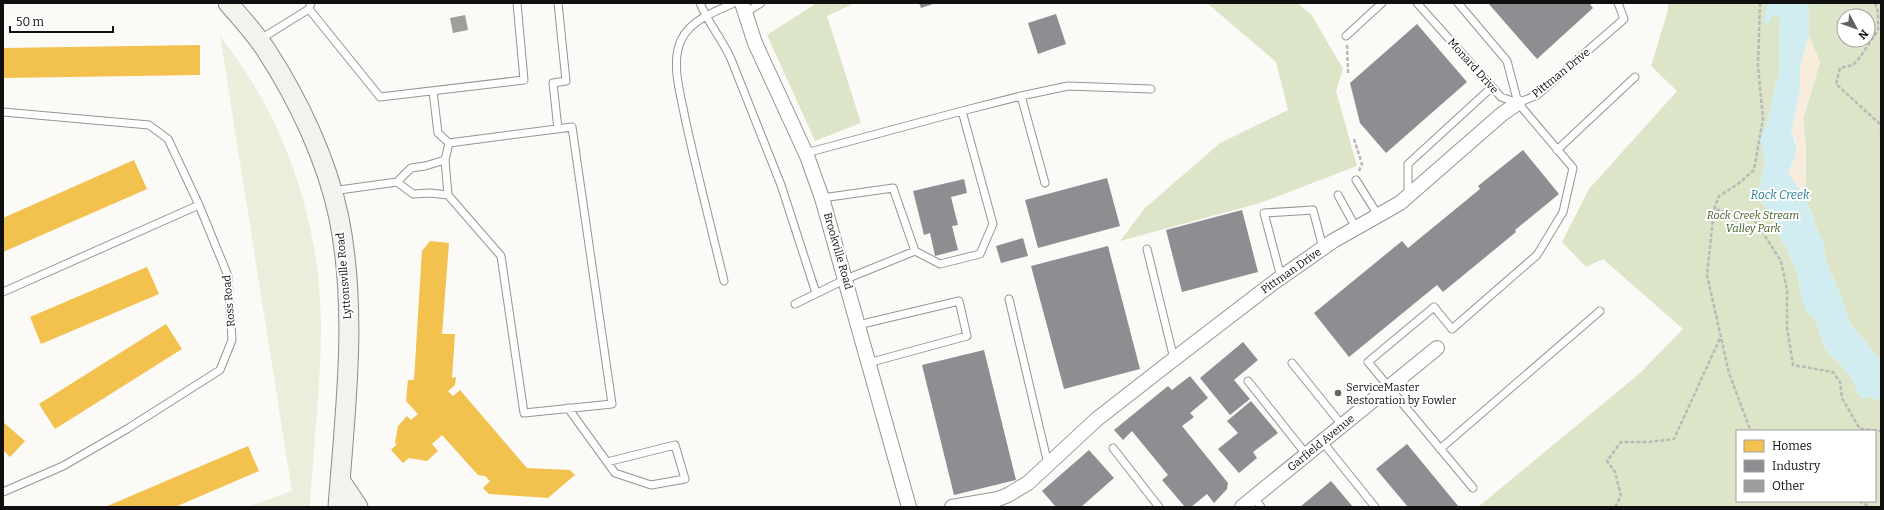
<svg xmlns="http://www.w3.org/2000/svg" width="1884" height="510" viewBox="0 0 1884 510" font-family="Bitter,serif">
<rect width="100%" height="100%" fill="#fcfaf7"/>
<path fill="#eaeeda" d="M220 36C285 118 320 221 321 325 321 386 313 447 310 507H247L292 491Z"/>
<path fill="#dde5c9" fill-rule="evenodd" d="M817 3H855L827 16 861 123 815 141 767 35Z
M1207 3H1297L1311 14 1343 69 1336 91 1357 166 1260 203 1120 241 1145 208 1220 143 1288 110 1276 62Z
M1668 3H1768L1772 16 1778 14 1780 20 1779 75 1775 86 1768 123 1761 138 1765 162 1759 190 1762 203 1781 226 1777 233 1786 247 1798 275 1801 297 1808 313 1816 321 1824 346 1830 356 1838 361 1852 379 1861 398 1872 397 1881 402V507H1478L1639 374 1683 329 1603 259 1586 267 1562 242 1589 189 1677 91 1651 66 1668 10ZM1737 431H1875V501H1737Z
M1809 3H1881V361L1851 325 1840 294 1826 262 1823 242 1815 226 1813 216 1805 198 1806 150 1803 119 1820 62 1809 36ZM1844 16H1868V40H1844Z"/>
<path fill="#f8ecdd" d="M1809 36 1820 62 1803 119 1806 150 1805 198 1788 172 1792 164 1796 142 1791 133 1800 91V66Z"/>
<path fill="#d1edf2" d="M1768 3H1809V36L1800 66V91L1791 133C1800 150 1796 156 1788 172L1805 198 1813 216 1815 226 1823 242 1826 262 1840 294 1851 325 1881 361V402L1872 397 1861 398 1852 379 1838 361 1830 356 1824 346 1816 321 1808 313 1801 297 1798 275 1786 247 1777 233 1781 226 1762 203 1759 190 1765 162 1760 138 1768 123 1775 86 1779 75 1780 20 1777 14 1772 16 1767 24 1763 22Z"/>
<path fill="#f2c14e" d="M200 45V75L3 78V48Z
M134 160 147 189 3 252V218Z
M430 241 449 243 442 334H455L452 378 456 377 455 385 448 391 453 396 460 390 527 468 570 470 575 475 548 498 489 494 483 488 490 481 485 476 478 475 442 435 432 444 438 451 427 461 409 458 403 463 391 450 397 444 395 443 398 426 407 416 411 420 418 414 406 401 408 380H414L422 251Z
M147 267 159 294 41 344 30 317Z
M166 324 182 349 55 429 39 404Z
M3 422 25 441 10 457 3 450Z
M248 446 259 471 175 507H105Z"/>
<path fill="#8d8d92" d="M919 3H936L921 8Z
M1488 3H1589L1593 8 1537 59Z
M1056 14 1066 44 1038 54 1028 23Z
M1417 24 1467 82 1386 153 1360 123 1350 83Z
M1523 150 1559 194 1515 230 1516 232 1443 292 1437 285 1349 357 1314 313 1402 241 1408 248 1480 189 1478 186Z
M1107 178 1120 226 1038 248 1025 200Z
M964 179 967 193 951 197 958 225 952 226 958 250 935 256 930 233 924 235 913 191Z
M1242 210 1258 272 1182 292 1166 230Z
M1023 238 1028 256 1001 263 996 246Z
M1108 246 1140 369 1064 389 1031 266Z
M1243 342 1258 360 1234 380 1250 399 1230 415 1200 378Z
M984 350 1016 480 954 495 922 365Z
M1190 376 1208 398 1190 413 1194 417 1182 426 1228 483 1227 489 1214 503 1207 494 1191 507H1185L1162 480 1168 475 1132 431 1123 440 1114 430 1168 386 1172 390Z
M1251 401 1278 433 1253 452 1257 458 1239 473 1218 449 1238 433 1227 421Z
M1407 444 1459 507H1408L1376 469Z
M1089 450 1114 478 1081 507H1056L1042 491Z
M1331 481 1353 507H1300Z"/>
<path fill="#a09e9c" d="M465 15 468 30 453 33 450 18Z"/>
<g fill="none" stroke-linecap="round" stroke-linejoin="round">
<g stroke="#969594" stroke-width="9">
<path id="lane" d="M311 3 309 9 380 97 524 80 517 3
M700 3C708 23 722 39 731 59L781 185 816 293
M1417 3 1501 97 1518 103
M1458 3 1507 61 1518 103 1573 168 1563 212 1537 255 1452 329 1434 307 1368 362 1473 488
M745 13 761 3
M1346 36 1382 3
M259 40 309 9
M433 91 438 133 449 143
M1021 96 1068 86 1151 89
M1518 103 1537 95 1624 19 1618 3
M962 111 1021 96 1045 183
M3 112 149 125 168 139 199 205 228 276 232 340 220 370 127 429 63 466 3 492
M572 127 612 404 524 413 501 256 448 195 445 160 449 143Z
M558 129 553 83 566 81 558 3
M1557 150 1635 77
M806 153 962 111 993 224 980 254 940 264 915 251
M1356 180 1378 215
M397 182 413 194 430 193 448 195
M332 191 397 182 411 168 425 166 445 160
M1338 195 1356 228
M1408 195V164L1492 87
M1147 249 1174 359
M1281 277 1264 213 1313 210 1323 248
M724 281C711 227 697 173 685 118 681 96 673 71 678 49 684 22 712 13 734 3
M3 292 199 205
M1009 299 1048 464
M795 304 846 279 915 251 893 188 822 198
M858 325 959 301 967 336 868 363
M1292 363 1342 425
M1248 381 1306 454
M568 408 615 473 651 485 685 479 675 445 607 462
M1322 441 1375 507
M1113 448 1159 507
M1440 449 1600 311
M1254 497 1261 507"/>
</g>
<g stroke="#969594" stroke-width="16">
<path id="street" d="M742 3 755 43 807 156 822 198 909 507
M952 507 998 499 1008 495 1028 483 1097 419 1174 359 1273 283 1333 241 1400 203 1502 114 1518 103
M1242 507 1437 348"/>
</g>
<g stroke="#8d8c8b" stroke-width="21">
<path id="secondary" d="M228 3C241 18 255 33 266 50 298 99 327 160 339 218 358 313 345 412 338 507
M340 480 358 507"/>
</g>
<path stroke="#b9b9b8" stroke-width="2.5" stroke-dasharray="4 2" stroke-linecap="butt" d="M1760 3 1758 66 1763 119 1754 170 1738 184 1719 196 1714 209 1752 216 1781 261 1787 290V327L1793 365 1833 372 1840 382 1842 398 1860 429 1881 431
M1875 3 1878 12V30L1861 56 1853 65 1840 68 1836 84 1881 125
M1347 45 1348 73
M1881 129V139
M1354 139 1362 164 1359 171
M1714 209 1707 275 1729 373 1750 429 1753 431
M1859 501 1870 507
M1615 507 1621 496 1615 472 1607 461 1621 442H1649L1674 439 1721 336"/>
<use href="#lane" stroke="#fffefe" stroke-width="7"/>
<use href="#street" stroke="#fffefe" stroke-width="14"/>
<use href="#secondary" stroke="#f4f2ed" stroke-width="19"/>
</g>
<circle fill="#636261" stroke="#fff" stroke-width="1.5" cx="1338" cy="393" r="4"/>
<g text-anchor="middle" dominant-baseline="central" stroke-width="4" stroke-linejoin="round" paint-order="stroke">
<g font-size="11" fill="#101010" stroke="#fff">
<text transform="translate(1473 66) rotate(48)">Monard Drive</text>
<text transform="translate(1561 73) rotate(-39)">Pittman Drive</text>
<text transform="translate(838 251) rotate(74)">Brookville Road</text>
<text transform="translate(1291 271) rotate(-35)">Pittman Drive</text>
<text transform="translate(344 276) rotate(-95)">Lyttonsville Road</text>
<text transform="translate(229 301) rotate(-95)">Ross Road</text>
<text transform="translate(1321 443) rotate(-39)">Garfield Avenue</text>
</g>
<g font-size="11" font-style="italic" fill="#406127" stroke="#fff">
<text x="1753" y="215">Rock Creek Stream<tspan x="1753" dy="13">Valley Park</tspan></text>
</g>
<g font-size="11" fill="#101010" stroke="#fff" text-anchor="start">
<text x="1346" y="387">ServiceMaster<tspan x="1346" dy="13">Restoration by Fowler</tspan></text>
</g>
<g font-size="12" font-style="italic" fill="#277d95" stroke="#fff">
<text x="1780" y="195">Rock Creek</text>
</g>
</g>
<rect width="1884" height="510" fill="none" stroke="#101010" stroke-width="8"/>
<rect x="1736" y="430" width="140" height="72" fill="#ffffff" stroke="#9f9f9f"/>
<rect x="1744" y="440" width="20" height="12" fill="#f2c14e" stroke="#9f9f9f"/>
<text x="1772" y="450" font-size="12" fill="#101010">Homes</text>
<rect x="1744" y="460" width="20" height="12" fill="#8d8d92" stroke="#9f9f9f"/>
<text x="1772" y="470" font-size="12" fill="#101010">Industry</text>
<rect x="1744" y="480" width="20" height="12" fill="#a09e9c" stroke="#9f9f9f"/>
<text x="1772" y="490" font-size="12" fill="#101010">Other</text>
<g transform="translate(1856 28) rotate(131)"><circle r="19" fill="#ffffff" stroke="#9f9f9f"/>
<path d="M0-3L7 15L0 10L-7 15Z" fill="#636261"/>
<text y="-6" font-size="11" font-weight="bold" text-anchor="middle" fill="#101010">N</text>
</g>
<path d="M10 26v6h103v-6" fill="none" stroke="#101010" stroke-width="2"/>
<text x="16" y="26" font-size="12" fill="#101010" stroke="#ffffff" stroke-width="3" paint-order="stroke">50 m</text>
</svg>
